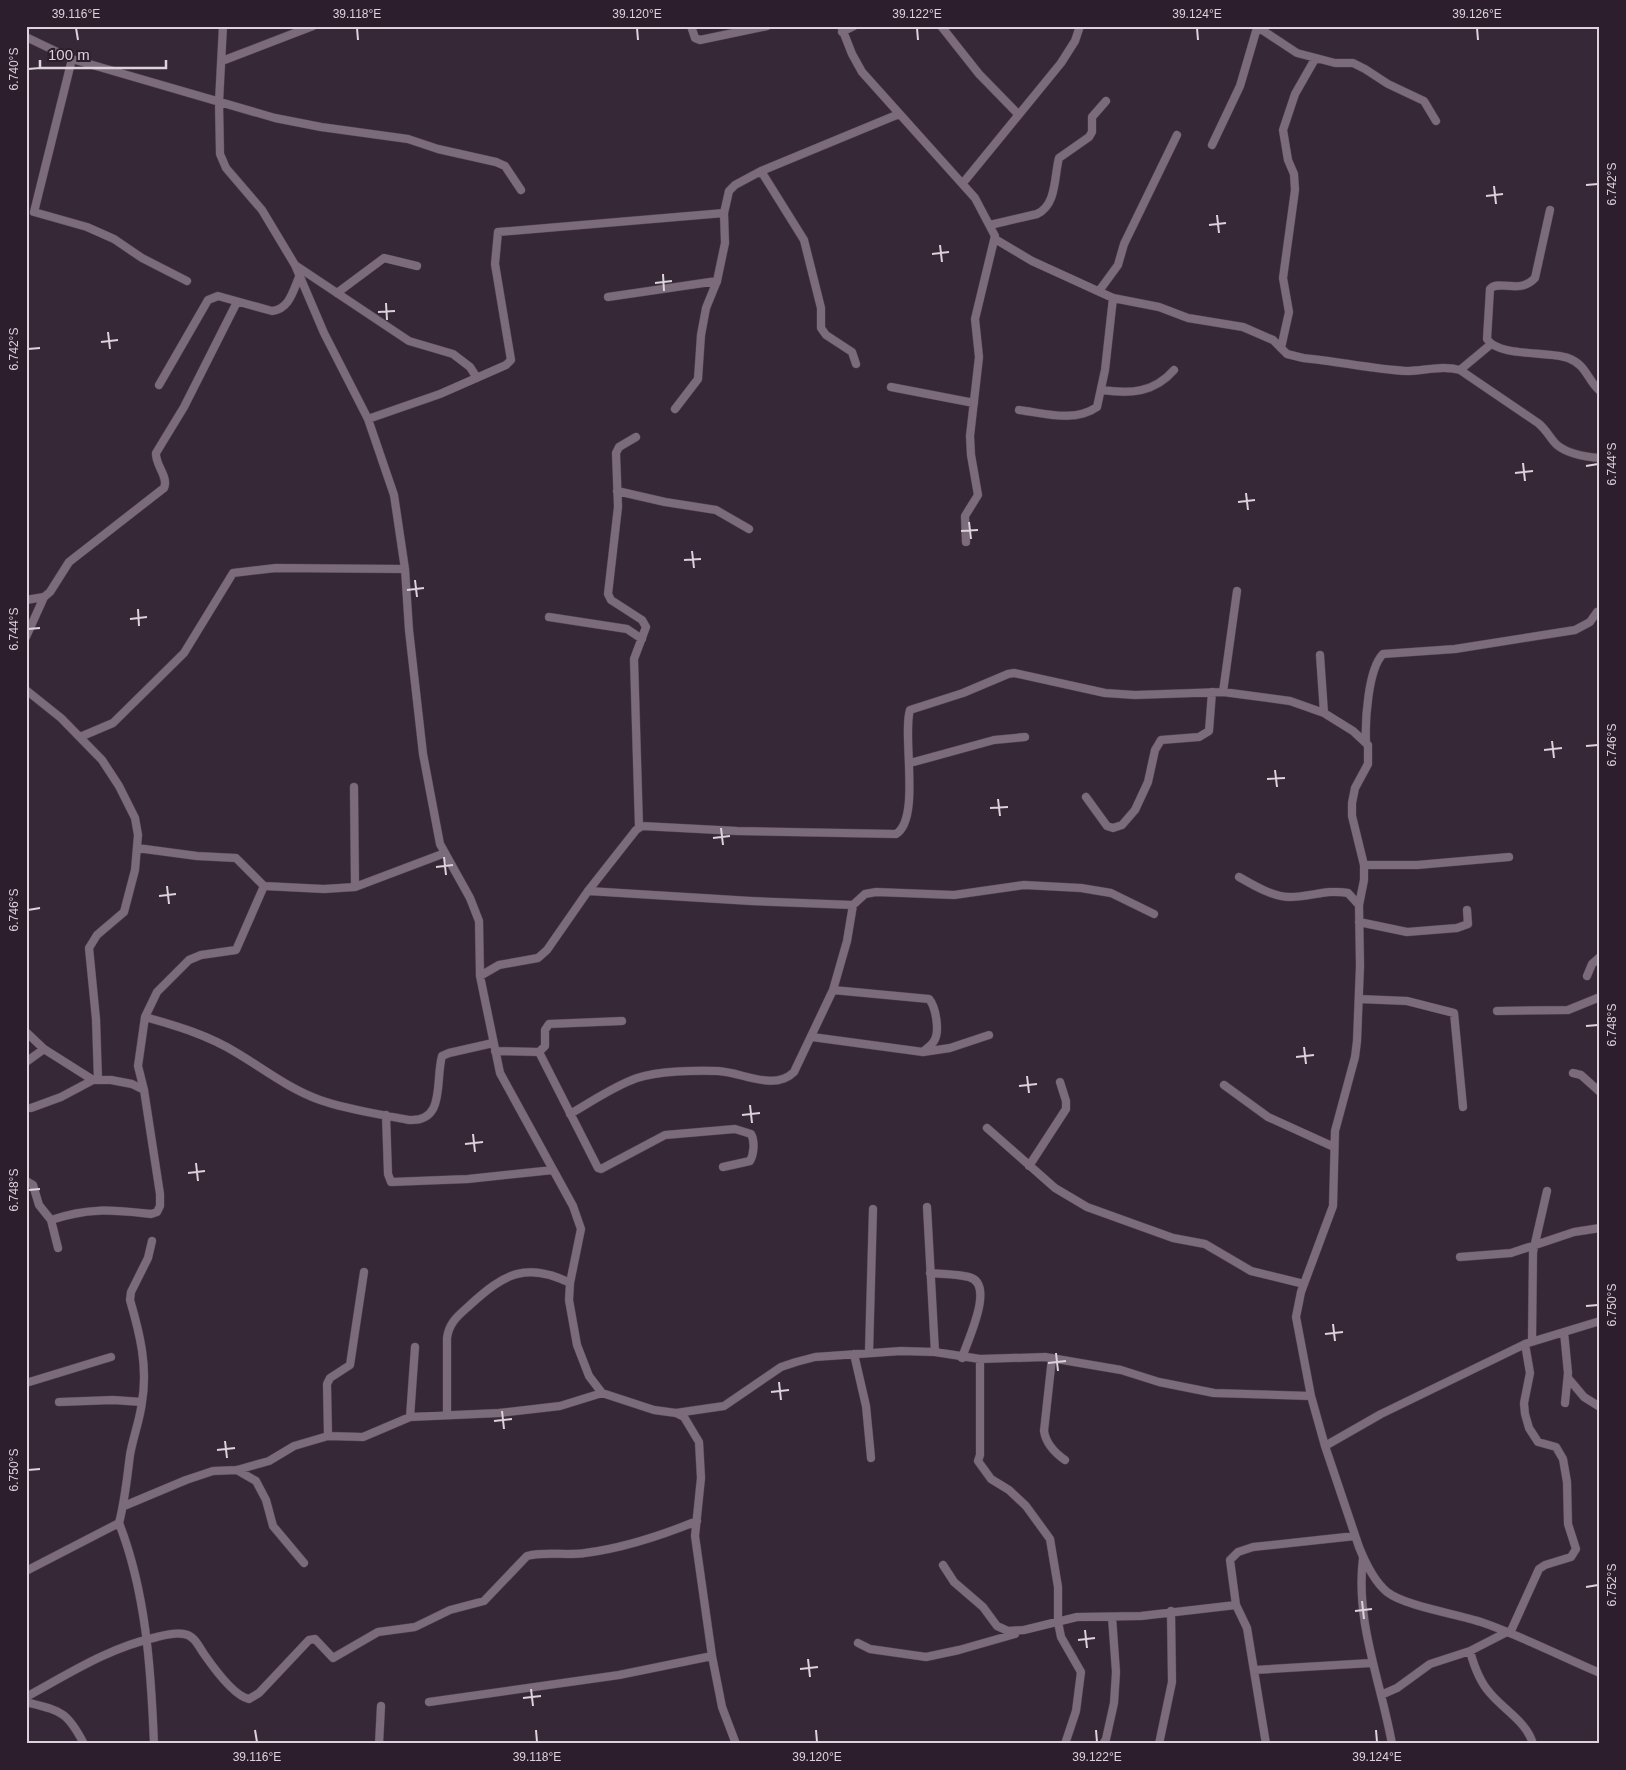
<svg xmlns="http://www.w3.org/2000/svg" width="1626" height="1770" viewBox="0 0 1626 1770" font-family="Helvetica,sans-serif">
<rect width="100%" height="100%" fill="#362836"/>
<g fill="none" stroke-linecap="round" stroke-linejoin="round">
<g stroke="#4f434f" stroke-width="9">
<path id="street" d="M223 26 219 102 220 154 226 168 262 210 295 265 324 333 368 419 394 495 405 569 409 630 423 754 440 844 470 898 479 921 480 976 500 1073 573 1206 581 1229 570 1283 569 1300 577 1345 589 1376 602 1393 654 1410 676 1413 684 1417 699 1442 701 1478 695 1536 712 1656 722 1707 736 1744
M691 26 695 38 700 40 767 26
M841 26 852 54 862 72 975 198 995 236 975 319 979 357 970 436 971 455 978 495 965 516 966 542
M941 26 979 74 1018 114
M1256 26 1297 53 1335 63H1353L1365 69 1388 84 1424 101 1436 121
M842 32 854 26
M26 37 72 59 275 118 321 127 408 139 438 149 496 162 505 166 521 190
M72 59 34 212 87 227 114 239 142 258 187 281
M222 61 313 26
M1212 145 1240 86 1257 28
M761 171 804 240 821 308V328L826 335 852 352 856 364
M963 183 1061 63 1075 41 1080 26
M1550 210 1535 278C1519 295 1499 279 1490 289L1487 339C1498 357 1549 351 1568 358 1587 365 1587 380 1600 391
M990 225 1037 214C1057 205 1054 176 1059 158L1089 137 1092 132V117L1106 101
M995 239 1032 261 1113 298 1159 307 1188 318 1243 327 1273 340 1287 354 1303 358C1337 361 1371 369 1406 371 1424 371 1442 365 1460 370L1538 423C1547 430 1551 440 1557 445 1568 454 1586 457 1600 458
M295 265 409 341 453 354 470 367 477 378
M1099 291 1118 265 1124 244 1177 135
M337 293 384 258 417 266
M608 297 717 281
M1281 348 1289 312 1283 278 1295 190 1294 174 1288 160 1283 130 1295 94 1315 59
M1460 370 1490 345
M159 385 208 300 218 296 272 311C290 309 293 290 300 275
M891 387 974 403
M1102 390C1130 394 1154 393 1174 370
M675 409 698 379 701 335 706 308 717 281 725 243 724 213 729 191 735 185 761 171 899 114
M1019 410C1044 413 1074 423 1097 407L1105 370 1113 298
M368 419 440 394 506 365 511 360 495 264 498 232 724 213
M636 437 619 447 616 453 618 507 608 594 611 600 642 620 646 627 634 659 639 827
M617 491 665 502 716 510 749 529
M26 600 44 597 50 592 69 562 164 488C169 477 155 465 156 453L184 407 237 302
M549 617 627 629 642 639
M26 637 44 597
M1320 655 1324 713
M26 690 61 718 102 760 119 786 135 818 138 835 135 870 124 912 97 935 89 948 96 1019 98 1080
M1223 692 1237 591
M80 737 113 723 184 653 233 573 276 568 405 569
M1366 742C1365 721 1368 669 1383 654L1455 649 1575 630 1590 622 1597 612
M910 763 994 740 1025 737
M354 787 355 887
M1086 797 1107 826 1113 828 1122 825 1135 810 1148 782 1155 750 1161 740 1199 737 1209 731 1212 692
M137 848 197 856 236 858 264 886 324 889 355 887 445 853
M1364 865H1417L1509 857
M1239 877C1253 885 1273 897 1290 897 1310 897 1328 889 1348 893L1359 905
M588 891 751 901 853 905 865 894 876 892 954 895 1024 885 1081 888 1111 893 1154 914
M1359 922 1407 932 1457 928 1468 924 1467 910
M480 976 499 965 538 958 547 950 588 891 636 830 642 826 737 831 896 834C921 819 902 736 910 710L963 693 1008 674 1014 673 1105 693 1135 695 1223 692 1290 701 1324 713 1353 731 1368 745V764L1355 788 1352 803V816L1364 865V880L1359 905 1360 966 1357 1041 1355 1057 1335 1131 1333 1206 1301 1292 1296 1317 1311 1396 1325 1446 1359 1547C1365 1562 1375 1582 1387 1592 1405 1606 1457 1614 1481 1622 1522 1636 1560 1656 1600 1673
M1587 976 1592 964 1600 957
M833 990 929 999C936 1007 940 1032 934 1041 932 1045 927 1048 923 1052
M1359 999 1407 1001 1454 1013 1463 1107
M1497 1011 1568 1010 1600 997
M145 1017C177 1026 208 1035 237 1053 264 1069 289 1089 320 1100 348 1110 380 1114 409 1120 446 1122 435 1081 442 1056L449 1053 493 1043
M26 1032 44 1049 93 1080
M812 1037 923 1052 950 1048 989 1035
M495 1051 539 1052 598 1168 601 1169 665 1135 735 1129 751 1134C755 1141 754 1154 750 1161L723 1167
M539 1052 545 1046V1030L549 1024 622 1021
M26 1062 44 1049
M1573 1073 1581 1075 1600 1092
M1224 1085 1268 1117 1334 1147
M31 1108 61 1097 93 1080H111L132 1084 144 1090
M570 1114C591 1102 614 1086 637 1078 658 1071 696 1070 718 1071 742 1072 774 1092 794 1072L833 990 847 941 853 905
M386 1115 388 1174 391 1182 468 1179 553 1170
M987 1128 1055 1188 1087 1207 1173 1238 1205 1244 1251 1271 1304 1284
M1029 1166 1066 1109V1101L1060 1082
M26 1181 33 1185 39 1205 51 1220 58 1248
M927 1207 935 1352
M51 1220C90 1207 112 1210 151 1214L157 1212 160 1206V1194L144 1090 138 1066 145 1017 157 992 189 960 201 955 236 950 264 886
M1460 1257 1511 1253 1574 1232 1600 1228
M930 1273C942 1274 957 1274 969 1277 996 1284 967 1341 962 1358
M1564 1332 1568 1373 1565 1403
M1532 1341 1533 1252 1547 1191
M869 1352 873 1209
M854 1354 866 1406 871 1458
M1052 1358 1044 1431C1046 1444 1055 1453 1065 1460
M980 1359V1455L978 1461 991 1479 1009 1490 1026 1506 1050 1539 1058 1587V1622L1061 1637 1081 1672 1076 1711 1065 1744
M1568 1378 1584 1397 1600 1407
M26 1383 111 1357
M59 1402 113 1400 142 1402
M676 1413 724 1406 781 1367 796 1362 815 1357 901 1351 935 1352 980 1359 1045 1357 1121 1370 1159 1382 1214 1393 1311 1396
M447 1414V1338C449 1322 459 1315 470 1305 504 1274 526 1261 570 1283
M410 1417 415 1347
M328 1436 327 1384 330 1378 350 1365 364 1272
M1325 1446 1381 1414 1525 1344 1600 1321
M237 1470 256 1481 266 1500 273 1526 304 1563
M124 1506 186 1480 213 1471 237 1470 269 1461 294 1446 328 1436 363 1437 410 1417 499 1413 560 1406 602 1393
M119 1523C146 1592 151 1669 154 1744
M1363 1558C1355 1622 1381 1682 1392 1744
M943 1565 954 1582 983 1607 997 1626 1008 1631 1024 1630 1077 1617 1141 1616 1236 1605
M26 1571 119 1523C125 1500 127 1478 130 1455 133 1437 140 1420 142 1402 148 1367 140 1334 130 1300L131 1292 148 1258 152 1241
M1510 1633 1539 1569 1545 1565 1571 1557 1576 1549 1568 1524 1567 1482 1563 1459 1556 1447 1538 1442 1529 1428 1525 1414 1524 1403 1530 1373 1525 1344
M858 1643 870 1649 926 1657 959 1650 1015 1634
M1470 1651C1474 1666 1479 1681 1490 1693 1504 1710 1527 1722 1533 1744
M1255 1670 1371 1663
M1381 1695 1397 1688 1430 1664 1470 1651 1507 1632
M26 1697C70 1673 108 1648 157 1637 165 1635 175 1632 184 1634 194 1635 199 1647 204 1654 213 1667 234 1696 249 1699L259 1693 309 1640 315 1639 333 1658 378 1632 415 1627 450 1610 484 1601 527 1556C545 1551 565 1556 585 1553 624 1548 660 1536 697 1521
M26 1702C61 1711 67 1711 84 1744
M429 1702 619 1675 712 1656
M379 1744 381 1706
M1103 1744 1106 1739 1114 1703 1116 1672 1112 1617
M1159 1744 1172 1682 1171 1611
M1266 1744 1247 1628 1236 1605 1230 1560 1238 1552 1253 1547 1355 1536"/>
</g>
<use href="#street" stroke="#7c6b7b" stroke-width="8"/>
</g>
<path fill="none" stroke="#ddd3dc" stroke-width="2" d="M76 28 78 40M357 28 358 40M637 28 638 40M917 28 918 40M1197 28 1198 40M1477 28 1478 40M28 69 40 68M1586 185 1598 184M1494 186 1496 204M1486 196 1503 194M1217 215 1219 233M1209 225 1226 223M940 245 942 262M932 254 949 252M663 274 664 291M655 283 672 281M386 303 387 320M378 312 395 311M108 332 110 349M101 342 118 340M28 349 40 348M1523 463 1525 481M1586 466 1598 464M1515 473 1533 471M1246 493 1248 510M1238 502 1255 500M969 522 971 539M961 531 978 530M692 551 694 568M684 560 701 559M415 580 417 597M407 590 424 588M138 609 139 626M130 619 147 617M28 629 40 628M1552 741 1554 758M1586 746 1598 745M1544 750 1562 748M1275 770 1277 787M1267 779 1285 778M998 799 1000 816M990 808 1008 807M721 828 723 845M713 838 730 836M444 857 446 875M436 867 453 865M167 886 169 904M159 896 176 894M28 910 40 908M1586 1026 1598 1025M1304 1047 1306 1064M1296 1057 1314 1055M1027 1076 1029 1093M1019 1086 1037 1084M750 1105 752 1123M742 1115 760 1113M473 1134 475 1152M465 1144 483 1142M196 1163 198 1181M188 1173 205 1171M28 1190 40 1189M1586 1306 1598 1305M1333 1324 1335 1341M1325 1334 1343 1332M1056 1353 1058 1371M1048 1363 1066 1361M779 1382 781 1400M771 1392 789 1390M502 1411 504 1429M494 1421 512 1419M225 1441 227 1458M217 1450 235 1448M28 1470 40 1469M1586 1587 1598 1585M1362 1601 1364 1619M1355 1611 1372 1609M1085 1630 1087 1648M1078 1640 1095 1638M808 1659 810 1677M800 1669 818 1667M531 1689 533 1706M523 1698 541 1696M255 1730 257 1742M536 1730 537 1742M816 1730 817 1742M1096 1730 1097 1742M1376 1730 1377 1742"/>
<rect width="1626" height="1770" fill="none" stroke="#2c1e2c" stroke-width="55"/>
<path d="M40 60v8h126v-8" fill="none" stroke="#ddd3dc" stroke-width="2.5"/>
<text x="48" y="60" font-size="15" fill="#ddd3dc" stroke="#2c1e2c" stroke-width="4" paint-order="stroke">100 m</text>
<rect x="28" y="28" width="1570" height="1714" fill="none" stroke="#ddd3dc" stroke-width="2"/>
<g font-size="12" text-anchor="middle" fill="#ddd3dc">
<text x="76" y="18">39.116°E</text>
<text x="357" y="18">39.118°E</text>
<text x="637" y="18">39.120°E</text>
<text x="917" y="18">39.122°E</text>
<text x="1197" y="18">39.124°E</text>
<text x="1477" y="18">39.126°E</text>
<text transform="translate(14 69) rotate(-90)" y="4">6.740°S</text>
<text transform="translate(1612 184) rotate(-90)" y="4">6.742°S</text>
<text transform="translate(14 349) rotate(-90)" y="4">6.742°S</text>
<text transform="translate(1612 464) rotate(-90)" y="4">6.744°S</text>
<text transform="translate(14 629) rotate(-90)" y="4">6.744°S</text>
<text transform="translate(1612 745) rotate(-90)" y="4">6.746°S</text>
<text transform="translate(14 910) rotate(-90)" y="4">6.746°S</text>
<text transform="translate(1612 1025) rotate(-90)" y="4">6.748°S</text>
<text transform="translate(14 1190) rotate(-90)" y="4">6.748°S</text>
<text transform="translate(1612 1305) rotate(-90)" y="4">6.750°S</text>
<text transform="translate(14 1470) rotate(-90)" y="4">6.750°S</text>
<text transform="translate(1612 1585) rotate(-90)" y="4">6.752°S</text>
<text x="257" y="1761">39.116°E</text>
<text x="537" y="1761">39.118°E</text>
<text x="817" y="1761">39.120°E</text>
<text x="1097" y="1761">39.122°E</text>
<text x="1377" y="1761">39.124°E</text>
</g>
</svg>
